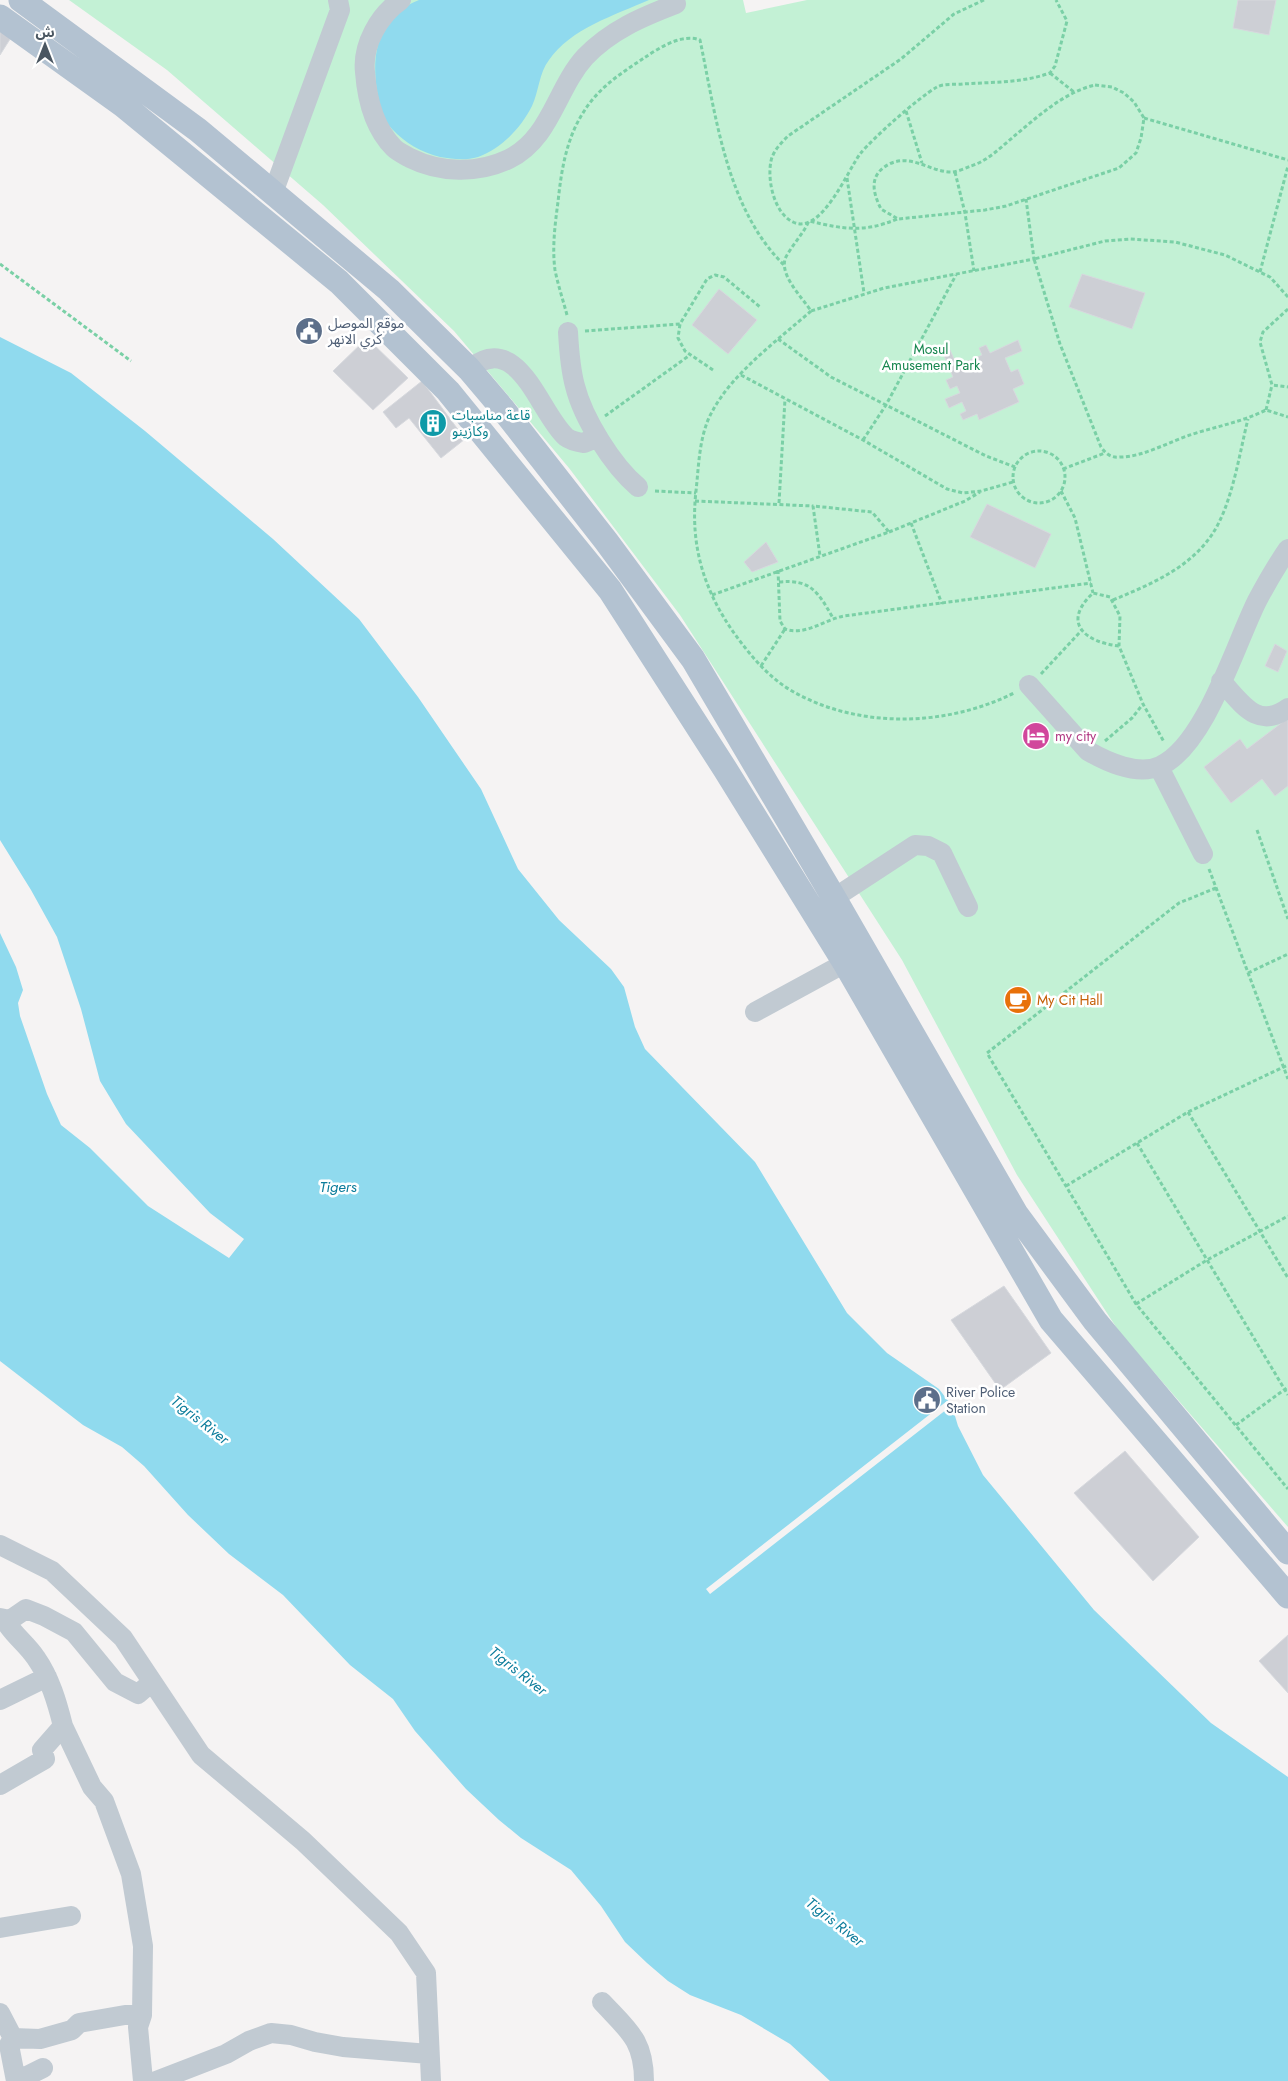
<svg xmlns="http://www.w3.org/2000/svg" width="1288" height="2081" viewBox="0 0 1288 2081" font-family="Jost,'Noto Sans Arabic',sans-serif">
<rect width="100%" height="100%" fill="#f5f3f3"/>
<path fill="#c3f1d5" d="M69 0H743L746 13 807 0H1288V1527L1120 1333 1017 1175 902 960 680 615 569 468 454 331 323 205 167 70Z"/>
<path fill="#90daee" d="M419 0H649C615 15 570 29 549 60 539 73 539 91 532 106 521 128 501 149 478 157 465 161 452 159 440 157 421 152 405 143 392 129 382 119 379 104 377 91 371 52 379 15 419 0Z
M0 337 71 373 145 431 273 539 359 619 418 697 481 789 518 869 559 920 611 969 624 987 635 1027 645 1049 755 1162 847 1313 887 1353 939 1389 952 1406 958 1426 983 1475 1094 1610 1211 1723 1288 1777V2081H830L790 2044 741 2015 690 1995 668 1981 647 1963 625 1942 601 1906 571 1870 521 1838 499 1820 466 1789 415 1731 393 1699 350 1665 283 1595 229 1554 188 1515 144 1466 122 1447 83 1425 0 1361Z"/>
<path fill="#f5f3f3" d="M0 840 31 890 57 937 81 1009 100 1081 126 1124 210 1213 244 1239 229 1258 148 1206 90 1148 61 1125 47 1094 20 1016 18 1003 23 990 16 967 0 933Z
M947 1401 951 1406 710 1594 706 1589Z"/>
<path fill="#cdcfd5" stroke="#d7d9de" d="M1238 0H1276L1269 35 1233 28Z
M0 29 12 36 0 55Z
M1082 274 1145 293 1132 329 1069 307Z
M719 289 757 320 728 354 692 325Z
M367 338 408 378 373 410 333 371Z
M1018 340 1022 351 1005 358 1011 372 1018 369 1024 384 1013 389 1019 402 979 420 977 414 963 420 960 414 966 411 962 402 949 408 945 399 960 393 957 386 950 389 946 380 953 377 943 353 950 350 957 366 982 355 979 348 986 345 990 353Z
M422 381 465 439 441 458 409 418 396 428 383 412Z
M987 504 1051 534 1035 568 970 537Z
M766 542 778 562 752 572 744 562Z
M1275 644 1287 651 1278 672 1265 666Z
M1288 718V786L1275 796 1262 779 1231 803 1204 767 1240 739 1247 749Z
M1043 729 1049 742 1036 746 1031 732Z
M1004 1286 1051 1353 1000 1390 951 1320Z
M1125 1451 1199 1537 1153 1581 1074 1493Z
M1288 1635V1693L1259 1661Z"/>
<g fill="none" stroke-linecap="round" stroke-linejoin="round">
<path stroke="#7ad0a6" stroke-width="3" stroke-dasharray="4 2.5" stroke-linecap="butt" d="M984 0 954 14 901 59 788 136C781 143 773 151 771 161 767 180 774 213 793 222 821 236 848 170 860 154 873 138 919 97 937 87 944 83 956 85 963 84 992 82 1022 83 1050 73L1055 66 1067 21 1056 0
M1050 73 1074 92
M1095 85 1112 87 1124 93 1134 102 1144 118 1141 138 1136 153 1119 168 1006 206 985 210 898 219 881 209C874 195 869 179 883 168 908 149 929 173 953 172 959 171 966 168 971 166 987 161 999 149 1012 138 1036 118 1064 92 1095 85Z
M906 111 922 163
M1144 118 1288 160
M955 172 965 213 974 271
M847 178 864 293
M897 219C864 233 843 229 809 221 803 234 794 243 787 255 776 272 802 297 811 311L884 288 1034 259 1026 199
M0 264 131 361
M1260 272 1288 166
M1288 297 1270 277 1225 255 1175 242 1130 239 1105 241 1034 259 1060 344 1101 447C1106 454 1111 458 1120 457 1144 457 1170 441 1193 434 1218 426 1242 422 1266 410L1288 417
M1288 309 1263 332 1260 342 1272 385 1288 387
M811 311C779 339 733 373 713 410 699 434 699 464 696 491 690 544 703 589 734 633 750 655 768 677 792 691 858 729 946 727 1014 693
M567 315C563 300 558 285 555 270 552 248 555 224 558 202 562 164 568 129 593 99 607 82 626 70 644 58 659 48 682 33 700 40 716 116 726 208 784 265
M585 331 680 324
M778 339 831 377 986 456 1015 467
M713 370 685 351 678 338 680 324 707 279 715 275 724 277 760 307
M741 375 863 440 947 489 963 493 981 491 1013 482
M1266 410 1272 385
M605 416 690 355
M863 440 886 405 956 275
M1013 477a26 26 0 1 1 52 0a26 26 0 1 1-52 0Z
M1063 469 1105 453
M655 491 696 493
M1061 491 1075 518 1093 593
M695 501 813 506
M779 503 785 399
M911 523 942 604
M889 532 965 501 980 492
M778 570 780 621 785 629C806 636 823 620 844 616L1091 583
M779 582C811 579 818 592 833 618
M712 595 889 532 872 512 813 506 820 556
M1113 600C1149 585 1188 569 1211 536 1232 506 1239 455 1248 419
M1119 646C1085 642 1061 623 1093 593L1110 597 1120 616 1119 646 1143 704 1164 742
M761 666 785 629
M1041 674 1081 631
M1105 741 1132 718 1143 704
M1257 830 1288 919
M1209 869 1288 1079
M1216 888 1179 903 987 1053 1136 1304 1288 1489
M1248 973 1288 954
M1188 1112 1288 1278
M1137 1143 1288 1395
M1066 1186 1188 1112 1288 1065
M1136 1304 1207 1260 1288 1216
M1236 1425 1288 1387"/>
<path stroke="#c1cad2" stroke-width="20" d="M401 0C379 15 362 45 365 72 367 99 374 128 394 148 398 152 405 155 410 158 440 173 478 174 509 159 551 138 556 89 585 57 611 30 642 17 676 4L675 0
M273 193 340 10 338 0
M568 332C569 350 570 368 575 386 583 418 612 465 638 487
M469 369C519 329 539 413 566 437 571 441 577 442 584 443L598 437
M1221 681C1241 702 1257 731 1288 708
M1029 685 1088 751C1107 762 1138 776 1160 766 1205 746 1235 645 1257 601 1266 584 1277 565 1288 549
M1159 767 1203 854
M834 898 915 845 928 846 942 853 968 907
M755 1012 845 963
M0 1545 52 1571 123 1638 201 1755 303 1841 399 1933 426 1973 431 2081
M0 1618 10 1620 26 1609 44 1616 74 1632 115 1682 138 1694 152 1682
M0 1700 47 1677
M63 1726 92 1787 104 1801 131 1874 143 1946 142 2015 138 2027 143 2081
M0 1785 45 1759 42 1750 63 1726C57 1702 50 1678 36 1658 26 1643 13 1635 4 1619
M0 1928 71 1916
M602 2002C628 2030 644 2040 644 2081
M0 2013 13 2038
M13 2038 40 2039 72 2030 79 2023 125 2015H142
M13 2038 9 2045 16 2081
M17 2081 43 2068
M156 2081 226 2054 249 2041 271 2033 291 2035 315 2042 343 2047 429 2054"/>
<path stroke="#b3c2d1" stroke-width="25" d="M21 0 198 130 389 290 469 369 502 408 606 541 693 659 834 898 1016 1214 1095 1321 1288 1552
M0 17 123 105 339 282 448 391 610 590 725 769 845 963 1051 1320 1288 1596"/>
</g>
<defs>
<g id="civic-disc" transform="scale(1.4375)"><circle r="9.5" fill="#5c6f8a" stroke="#fff"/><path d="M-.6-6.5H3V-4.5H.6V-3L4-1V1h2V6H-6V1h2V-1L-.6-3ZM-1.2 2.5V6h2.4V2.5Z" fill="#fff"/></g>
<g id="building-disc" transform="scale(1.4375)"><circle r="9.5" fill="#0f9aa8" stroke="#fff"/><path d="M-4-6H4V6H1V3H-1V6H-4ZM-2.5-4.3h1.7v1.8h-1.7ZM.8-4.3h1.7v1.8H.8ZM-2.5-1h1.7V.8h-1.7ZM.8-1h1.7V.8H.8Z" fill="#fff"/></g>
<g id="hotel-disc" transform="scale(1.4375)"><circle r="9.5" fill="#d1479c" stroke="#fff"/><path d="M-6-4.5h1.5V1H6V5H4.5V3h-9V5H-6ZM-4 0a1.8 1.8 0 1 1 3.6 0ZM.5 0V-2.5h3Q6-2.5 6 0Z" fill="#fff"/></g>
<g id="cafe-disc" transform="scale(1.4375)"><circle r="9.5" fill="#e8710a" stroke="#fff"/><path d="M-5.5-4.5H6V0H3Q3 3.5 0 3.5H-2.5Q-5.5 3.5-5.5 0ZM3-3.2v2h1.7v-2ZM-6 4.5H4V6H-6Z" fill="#fff"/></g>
</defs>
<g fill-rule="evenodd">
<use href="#civic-disc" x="309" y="331"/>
<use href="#building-disc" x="433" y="423"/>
<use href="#hotel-disc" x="1036" y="736"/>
<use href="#cafe-disc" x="1018" y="1000"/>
<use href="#civic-disc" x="927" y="1400"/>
</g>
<g text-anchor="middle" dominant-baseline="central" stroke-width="5" stroke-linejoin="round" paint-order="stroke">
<g font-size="14" fill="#4e5e75" stroke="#fff" text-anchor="start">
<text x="328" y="323">موقع الموصل<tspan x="328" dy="16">كري الانهر</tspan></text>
<text x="946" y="1392">River Police<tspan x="946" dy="16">Station</tspan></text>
</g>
<g font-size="14" fill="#17864f" stroke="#fff">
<text x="931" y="349">Mosul<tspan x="931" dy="16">Amusement Park</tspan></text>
</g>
<g font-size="14" fill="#0d838f" stroke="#fff" text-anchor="start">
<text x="452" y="415">قاعة مناسبات<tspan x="452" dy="16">وكازينو</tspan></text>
</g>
<g font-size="14" fill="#b23c85" stroke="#fff" text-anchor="start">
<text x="1055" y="736">my city</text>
</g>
<g font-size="14" fill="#c56008" stroke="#fff" text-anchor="start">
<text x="1037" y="1000">My Cit Hall</text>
</g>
<g font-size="15" font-style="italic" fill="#0c7c9b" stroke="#fff">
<text x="338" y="1187">Tigers</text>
<text transform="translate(200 1420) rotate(38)">Tigris River</text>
<text transform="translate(518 1671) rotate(38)">Tigris River</text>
<text transform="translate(835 1922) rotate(38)">Tigris River</text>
</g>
</g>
<g transform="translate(45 45)" stroke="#ffffff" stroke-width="4" paint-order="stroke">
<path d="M0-4L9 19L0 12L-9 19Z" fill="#4a5661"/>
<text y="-8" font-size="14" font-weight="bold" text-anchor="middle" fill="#4a5661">ش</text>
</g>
</svg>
